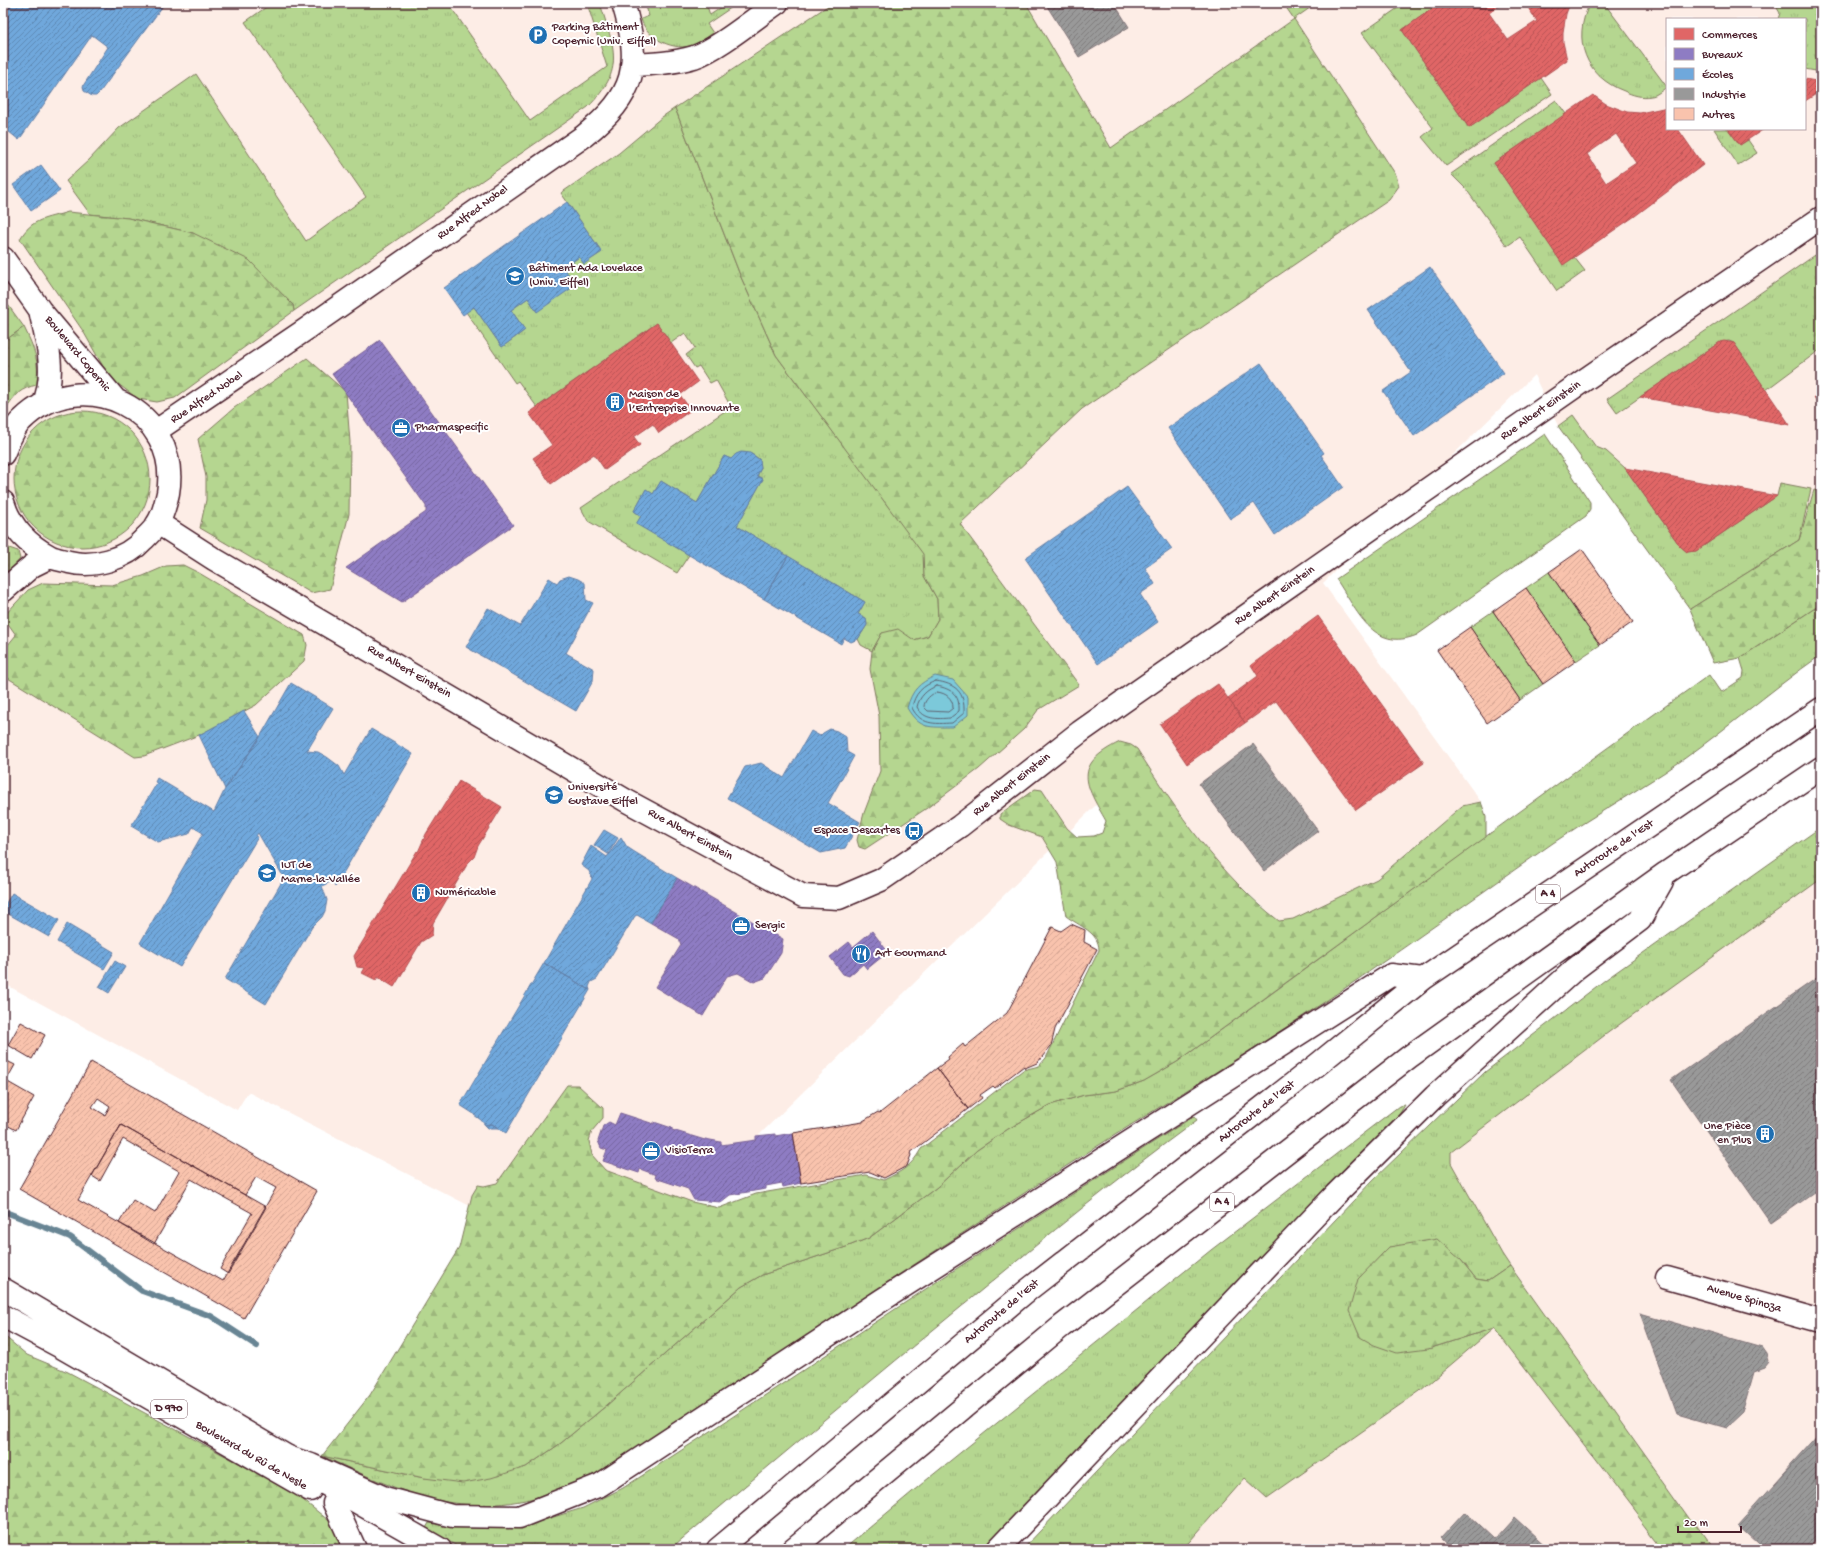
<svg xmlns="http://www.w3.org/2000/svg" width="1824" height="1552" viewBox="0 0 1824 1552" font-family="'Gochi Hand',sans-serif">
<defs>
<pattern id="grass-tufts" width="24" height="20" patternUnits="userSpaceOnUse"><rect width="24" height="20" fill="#b5d690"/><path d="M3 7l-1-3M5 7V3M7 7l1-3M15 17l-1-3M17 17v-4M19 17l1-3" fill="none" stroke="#9db77c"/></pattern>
<pattern id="forest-firs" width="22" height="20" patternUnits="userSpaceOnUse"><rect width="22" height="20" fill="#b5d690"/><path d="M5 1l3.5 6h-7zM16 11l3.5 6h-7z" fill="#9db77c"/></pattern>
<pattern id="shops-hatch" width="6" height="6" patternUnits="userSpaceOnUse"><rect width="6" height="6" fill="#e06666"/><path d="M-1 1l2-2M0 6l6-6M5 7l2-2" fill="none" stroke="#b85354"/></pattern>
<pattern id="offices-hatch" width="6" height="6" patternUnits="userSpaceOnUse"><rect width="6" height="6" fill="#8e7cc3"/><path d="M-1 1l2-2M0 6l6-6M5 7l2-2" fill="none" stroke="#76659f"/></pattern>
<pattern id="schools-hatch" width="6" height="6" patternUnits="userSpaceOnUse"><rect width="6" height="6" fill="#6fa8dc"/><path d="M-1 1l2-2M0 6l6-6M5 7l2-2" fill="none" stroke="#5d88b3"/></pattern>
<pattern id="industry-hatch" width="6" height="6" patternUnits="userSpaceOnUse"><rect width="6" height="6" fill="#999"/><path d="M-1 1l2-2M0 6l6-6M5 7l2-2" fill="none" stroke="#7f7c7d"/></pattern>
<pattern id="building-hatch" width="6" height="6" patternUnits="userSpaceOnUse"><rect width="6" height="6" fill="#f9c3ad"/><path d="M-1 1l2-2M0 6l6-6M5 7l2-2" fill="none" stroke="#d7a795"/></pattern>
</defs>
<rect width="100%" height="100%" fill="#fff"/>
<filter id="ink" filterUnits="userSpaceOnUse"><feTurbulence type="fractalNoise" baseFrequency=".025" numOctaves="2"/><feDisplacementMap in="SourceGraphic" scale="8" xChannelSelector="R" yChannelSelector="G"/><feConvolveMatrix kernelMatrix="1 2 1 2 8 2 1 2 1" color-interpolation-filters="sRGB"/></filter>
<g filter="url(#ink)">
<path fill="#fdede6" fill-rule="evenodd" d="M3 3H1821V554L1703 602 1690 609 1558 426 1534 375 1323 583 1481 802 1462 806 1377 879 1293 919 1279 921 1227 874 1177 811 1143 759 612 1279 248 1092 237 1110 3 983ZM1667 19H1805V129H1667Z
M1821 879V1549H1712L1502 1254 1451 1163V1152L1609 1032Z
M1494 1328 1663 1549H1183L1245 1478 1267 1498 1420 1391Z"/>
<path fill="url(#grass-tufts)" stroke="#807a5e" d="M272 3H448L530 121 607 67 587 3H600C614 49 626 69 588 107L294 311 293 305 280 293 193 233 128 218 90 214 66 181 89 160 119 128 196 74 306 241 366 197 245 22Z
M645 3H706L710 15 728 3H738L707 24 713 33C707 37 701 42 695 45 674 52 647 39 641 19L649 16Z
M1283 3H1317L1294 19Z
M1405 3H1440L1402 30 1469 128 1541 78 1552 94 1446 166 1422 137 1433 128 1362 33Z
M1590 3H1604L1667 87C1662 90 1656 96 1651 96 1642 98 1632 95 1624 91 1586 77 1571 40 1590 3Z
M1774 3H1820L1821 5V72L1805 69V19H1778L1780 13Z
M1556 100 1566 114 1494 163 1563 264 1574 257 1585 271 1557 291 1520 237 1507 246 1466 189 1451 174Z
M675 108 740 275 776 355 924 554V576L937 599 938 619 928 636 914 640 882 633 872 651 861 645 858 639 867 625 866 618 858 614 865 602 737 526 763 479 757 476 761 468 760 460C750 451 740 449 731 459L724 456 697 503 661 481 653 494 646 489 634 511 641 516 637 524 689 555 677 573 588 521 581 508 731 407 716 380 710 383 699 366 695 368 686 355 695 348 685 333 671 343 657 323 537 407 518 381 515 383 466 312 474 307 502 347 525 330 511 310 528 298 537 312 564 268 579 257 584 264 602 252 561 193 619 153 662 117Z
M1714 129H1728L1740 145 1748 140 1757 153 1738 165Z
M1821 251V349L1766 390 1734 343 1729 341 1720 342 1617 413 1607 399Z
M3 298 24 327 3 342Z
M1573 415 1596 447 1606 451 1625 468 1680 546 1687 552 1696 551 1777 496 1780 483 1811 489 1799 540 1690 609 1558 426Z
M1545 434 1590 502V509L1586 516 1417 635C1373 653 1357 610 1336 579Z
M9 548 18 551 20 559 3 578V551Z
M1549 572 1600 645 1576 661 1526 588Z
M1821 604V655C1768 692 1719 736 1665 772 1628 796 1590 818 1553 843 1451 914 1351 987 1246 1053 1196 1085 1146 1115 1096 1147 1024 1193 952 1240 880 1287 821 1325 763 1366 704 1406 654 1441 602 1480 542 1496 453 1520 401 1491 322 1456L424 1478 526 1467 561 1443 607 1405 741 1287 762 1275 846 1247 869 1238 937 1187 977 1150 1008 1129 1050 1105 1084 1095 1116 1091 1144 1081 1177 1062C1355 934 1530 802 1709 675L1719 690 1722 692 1743 678 1744 671 1740 658Z
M1493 611 1543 684 1520 700 1470 627Z
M1821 827V879L1609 1032 1451 1152V1163L1502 1254 1510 1266 1488 1281 1476 1279 1461 1260 1389 1247 1375 1262 1428 1349 1494 1328 1420 1391 1267 1498 1245 1478 1183 1549H1023L1373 1180 1485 1072 1605 980Z
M1405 1105 1397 1118 1343 1170 984 1549H844L924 1482 1211 1250 1399 1106Z
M1194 1116 1197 1120C1120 1176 1046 1237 972 1298 870 1381 770 1465 670 1549H462L426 1528 429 1523 473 1528H494L534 1523 583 1508 623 1488 705 1435 959 1267Z"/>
<path fill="url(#forest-firs)" stroke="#807a5e" d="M832 3H1026L1111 148 1294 19 1396 175 1399 186 1389 200 1082 409 960 524 1079 685 1038 710 1024 729 979 769 927 808 865 849 859 847 857 840 864 813 880 771 879 716 870 669 872 651 882 633 898 629 914 640 928 636 938 619 937 599 924 576 923 554 776 355 740 275 675 108Z
M68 212 128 218 193 233 249 260 293 305 294 311 175 398 157 402 138 399 109 377 83 331 20 239C32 218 46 219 68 212Z
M24 327C35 350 39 360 37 385 21 388 14 395 6 409H3V342Z
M307 358 346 392 350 442 349 514 330 589 311 593 200 528 206 500V477L198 439 234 408Z
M14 479a68 68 0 1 1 136 0a68 68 0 1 1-136 0Z
M1814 490 1821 492V604L1740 658 1713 663 1690 609 1799 540Z
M183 565 199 573 304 635 307 645 304 661 256 705 199 735 144 756 135 757 3 675V651L16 635 9 625 3 621V617L28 590 43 583 112 585 143 576 166 566Z
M1120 742 1131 745 1137 749C1177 812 1219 874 1279 921L1293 919 1377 879 1462 806 1481 802 1486 816V837L1177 1062 1144 1081 1116 1091 1084 1095 1050 1105 1008 1129 977 1150 937 1187 869 1238 846 1247 762 1275 741 1287 607 1405 561 1443 526 1467 491 1478 463 1483 424 1478 322 1456 370 1395 459 1248 472 1195 478 1185 484 1186 497 1183 567 1085H578L603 1108V1118L592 1131 589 1141 592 1155 605 1170 692 1202 719 1208 756 1194 866 1175 884 1180C902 1171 911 1167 921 1149L1023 1070 1039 1066 1046 1058 1099 950C1099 932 1079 926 1066 916L1057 862 1042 837 1009 825 1000 819V814L1035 789 1042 790 1067 828 1077 837 1094 836 1102 833 1106 821C1085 784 1072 765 1120 742Z
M1437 1239 1461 1260 1476 1279 1488 1281 1510 1266 1712 1549H1663L1494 1328 1428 1349 1397 1353 1374 1345 1360 1337 1349 1311 1358 1279 1389 1247Z
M3 1335 27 1355 68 1372 293 1492 338 1528 343 1549H3Z"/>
<path fill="#7cc9da" stroke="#688594" d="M935 676 953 680 968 697V715L953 727C930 727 920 730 907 708 912 690 919 683 935 676Z"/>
<path fill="url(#shops-hatch)" stroke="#b35154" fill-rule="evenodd" d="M1440 3H1503L1489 13 1508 40 1537 21 1525 3H1570L1566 14 1563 32V42L1567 60 1469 128 1402 30Z
M1805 79 1821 82V91L1805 101Z
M1593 95 1606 104 1627 112 1640 113 1663 108 1667 113V129H1678L1703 165 1635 216 1563 265 1494 163ZM1616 134 1636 163 1606 183 1587 154Z
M1728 129H1764L1740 145Z
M657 323 698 382 680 395 691 410 659 433 653 424 634 437 640 445 605 470 594 454 551 484 533 458 552 445 529 413Z
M1724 341 1734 343 1790 425 1640 397 1720 342Z
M1821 393V407L1814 397Z
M1625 468 1777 496 1696 551 1687 552 1680 546Z
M1318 616 1424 763 1356 810 1276 701 1245 723 1228 698 1258 676 1251 665Z
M1218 684 1245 723 1187 764 1160 724Z
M459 781 502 807 478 846 474 857 468 863 433 923 432 935 421 942 394 987 378 977 376 980 362 973 365 968 357 967 354 956 417 851 418 852 426 834Z"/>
<path fill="url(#offices-hatch)" stroke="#7a6095" d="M380 340 513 525 402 602 346 568 426 512V506L332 374Z
M677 878 783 939 781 953 765 978 754 982 738 973 727 976 703 1016 655 987 681 945 679 939 651 923Z
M872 931 888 952 867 969 863 964 849 976 843 974 830 957 849 942 853 947Z
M620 1113 654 1124V1122L672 1128V1130L705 1140V1139L721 1142V1145L756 1140V1136L775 1134V1136L793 1133 801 1183 783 1187 782 1183 766 1186V1189L730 1195 721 1202 694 1200 688 1189 655 1178 656 1175 640 1169 639 1173 603 1161 607 1150 601 1148 598 1141 603 1126 609 1122 615 1125Z"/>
<path fill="url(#schools-hatch)" stroke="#647fa7" d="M3 3H165L100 92 96 96H92L84 91 83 86 108 47 92 35 19 140 3 127Z
M41 165 60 191 31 211 13 185Z
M567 202 602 252 584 264 579 257 564 268 576 285 537 312 528 298 511 310 525 330 502 347 474 307 463 315 444 288Z
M1430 267 1504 373 1414 436 1383 391 1411 372 1368 310Z
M1261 363 1324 453 1321 455 1343 487 1275 535 1254 503 1230 519 1168 428Z
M741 452 750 453 760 460 761 468 757 476 763 479 737 526 788 556 764 599 636 524 641 516 634 511 646 489 653 494 661 481 697 503 724 456 731 459 736 454Z
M1127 487 1172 549 1145 568 1155 584 1140 594 1158 622 1098 664 1025 558Z
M788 556 865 602 858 614 866 618 867 625 858 639 851 642 844 638 841 644 764 599Z
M569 576 578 579 585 583 586 600 593 603 566 653 594 669 593 681 576 711 466 647 488 608 520 626 549 578 557 583 560 579Z
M291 683 333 708 307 751 318 752 327 757 339 766 344 775 371 729 413 754 335 887 332 881 322 886 327 900 325 911 322 917 312 927 266 1004 225 979 284 878 258 833 256 836 258 837 180 967 140 943 203 833 193 827 189 834 158 842 131 826 157 783 155 782 157 778 214 812 225 789 260 737Z
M244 711 260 737 225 789 199 735Z
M830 729 837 731 846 737 847 752 854 756 828 803 860 822 845 848 821 853 727 798 745 767 761 763 784 778 811 731 820 736 823 733Z
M604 830 618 838 608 854 594 845Z
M621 837 627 847 633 851 677 878 651 923 637 915 635 916 597 979 591 982 589 987 590 990 544 963 592 879 589 871 581 865 591 846 607 857Z
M12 893 59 920 49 937 3 911V908Z
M67 924 114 952 104 969 57 942Z
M115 961 125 967 109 993 99 987Z
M544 963 590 990 506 1133 492 1124 485 1125 481 1120 474 1115V1114L460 1105Z
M492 1124 498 1128H488L485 1125Z"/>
<path fill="url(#industry-hatch)" stroke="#817478" d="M1045 3H1114L1129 27 1079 57Z
M1253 744 1318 831 1264 871 1199 784Z
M1821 975V1188L1771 1223 1671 1080Z
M1640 1313 1762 1348 1767 1355 1769 1362 1765 1367 1754 1371 1742 1413 1726 1428 1677 1414Z
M1821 1432V1537L1810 1549H1766L1738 1524Z
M1465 1512 1494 1539 1514 1517 1549 1549H1453L1441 1538Z"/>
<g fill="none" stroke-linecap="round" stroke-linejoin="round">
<path stroke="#5e6371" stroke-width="1" d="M936 681C956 684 965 692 964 713L952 723C934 724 921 725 912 708 914 694 923 685 936 681Z
M937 686C952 689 960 695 959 711L950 718C937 719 924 720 917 707 919 697 927 689 937 686Z
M937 692C946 693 953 698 953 708L948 712 928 711 924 707C924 700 931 694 937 692Z"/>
<path stroke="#688594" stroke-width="6" d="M3 1211 70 1237 142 1291 211 1316 257 1346"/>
</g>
<path fill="url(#building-hatch)" stroke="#4a1f2b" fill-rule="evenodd" d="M1582 549 1633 622 1600 645 1549 572Z
M1526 588 1576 661 1543 684 1493 611Z
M1470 627 1520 700 1487 723 1437 650Z
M1071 924 1085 930 1084 942 1097 949 1055 1029 1051 1046 1037 1063 1025 1068 1024 1066 995 1088 993 1086 980 1095 982 1098 968 1109 937 1068 949 1059 948 1057 963 1044 965 1047 1007 1013 1052 927 1061 931Z
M21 1022 45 1035 32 1059 8 1045Z
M3 1059 15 1065 6 1081 34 1097 16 1130 3 1123Z
M91 1062 317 1191 244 1318 19 1189ZM98 1098 110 1106 105 1115 92 1107ZM121 1125 245 1195 256 1177 276 1188 223 1281 78 1200Z
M937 1068 968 1109 910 1153 911 1155 907 1166 884 1178 870 1172 801 1183 793 1133 863 1122V1121L878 1112 880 1113Z
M121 1125 266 1207 228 1274 220 1269 252 1213 191 1179 154 1244 119 1223 133 1200 155 1213 179 1171 123 1139 100 1181 92 1176Z"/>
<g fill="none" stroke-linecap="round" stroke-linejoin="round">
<g stroke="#4a1f2b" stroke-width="25">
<path id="minor" d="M632 65C653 64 673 63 694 57 718 49 755 18 777 3
M3 258 40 310 114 398
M41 315C48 344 56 376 43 405
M156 431 305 330 584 136C636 94 642 66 623 3
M3 454C8 443 13 428 22 420 81 362 182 409 168 493 166 502 163 516 157 524 154 530 148 535 143 540 126 559 94 568 69 562 62 560 54 559 49 556 27 544 10 526 3 502
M158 523 214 559 625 800 803 896 839 898 881 880 960 826 1080 732 1124 701 1583 381 1821 218
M3 591 32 566 50 557
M1667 1278 1821 1321"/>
</g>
<g stroke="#4a1f2b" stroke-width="25">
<path id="major" d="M3 1289 288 1457 306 1473 440 1549
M3 1316 61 1347 310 1490"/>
</g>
<g stroke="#4a1f2b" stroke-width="25">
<path id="highway" d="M288 1457 311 1465 385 1498 452 1516 519 1517 600 1485 882 1300 1391 975 1423 979
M334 1503 355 1549
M718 1549 1028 1290 1317 1065 1423 979 1821 709
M793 1549 1062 1326 1409 1057 1666 873 1821 768
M998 1549 1335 1195 1435 1096 1575 969 1640 920 1662 881"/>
</g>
<use href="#minor" stroke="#fff" stroke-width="22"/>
<use href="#major" stroke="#fff" stroke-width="22"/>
<use href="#highway" stroke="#fff" stroke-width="22"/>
</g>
</g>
<defs>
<g id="parking-disc" transform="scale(1)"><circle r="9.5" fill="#1f6fb2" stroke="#fff"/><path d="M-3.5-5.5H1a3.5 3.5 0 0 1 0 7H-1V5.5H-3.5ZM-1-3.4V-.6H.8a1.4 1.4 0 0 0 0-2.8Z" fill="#fff"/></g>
<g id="university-disc" transform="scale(1)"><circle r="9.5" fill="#1f6fb2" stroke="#fff"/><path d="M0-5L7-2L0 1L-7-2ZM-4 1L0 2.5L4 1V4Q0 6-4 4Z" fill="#fff"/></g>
<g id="building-disc" transform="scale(1)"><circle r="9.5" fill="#1f6fb2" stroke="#fff"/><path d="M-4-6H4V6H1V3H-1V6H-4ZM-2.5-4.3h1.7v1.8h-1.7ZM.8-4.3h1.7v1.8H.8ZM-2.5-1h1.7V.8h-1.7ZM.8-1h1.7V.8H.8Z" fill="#fff"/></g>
<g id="office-disc" transform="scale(1)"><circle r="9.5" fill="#1f6fb2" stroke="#fff"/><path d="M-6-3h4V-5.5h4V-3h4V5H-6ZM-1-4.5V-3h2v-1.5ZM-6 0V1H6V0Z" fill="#fff"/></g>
<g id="bus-disc" transform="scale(1)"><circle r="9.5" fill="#1f6fb2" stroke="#fff"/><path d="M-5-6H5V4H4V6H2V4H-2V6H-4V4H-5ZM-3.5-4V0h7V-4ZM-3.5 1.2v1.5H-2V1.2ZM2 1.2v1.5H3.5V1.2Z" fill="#fff"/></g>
<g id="restaurant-disc" transform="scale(1)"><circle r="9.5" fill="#1f6fb2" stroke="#fff"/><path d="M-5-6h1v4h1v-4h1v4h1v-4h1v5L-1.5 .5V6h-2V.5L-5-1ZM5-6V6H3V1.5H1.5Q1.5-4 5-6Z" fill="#fff"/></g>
</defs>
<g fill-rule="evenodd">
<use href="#parking-disc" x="538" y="35"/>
<use href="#university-disc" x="515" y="276"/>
<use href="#building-disc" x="615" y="402"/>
<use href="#office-disc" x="401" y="428"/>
<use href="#university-disc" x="554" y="795"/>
<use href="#bus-disc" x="914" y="831"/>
<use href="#university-disc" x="267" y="873"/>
<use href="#building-disc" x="421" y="893"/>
<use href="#office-disc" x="741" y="926"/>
<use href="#restaurant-disc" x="861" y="954"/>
<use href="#building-disc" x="1765" y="1134"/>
<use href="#office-disc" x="651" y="1151"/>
</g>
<g text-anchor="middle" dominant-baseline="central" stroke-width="4" stroke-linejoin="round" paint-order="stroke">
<g fill="#fff" stroke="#80626b" stroke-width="1">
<rect x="1536" y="885" width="24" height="18" rx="3"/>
<rect x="1210" y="1193" width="24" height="18" rx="3"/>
<rect x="151" y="1400" width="36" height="18" rx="3"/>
</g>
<g font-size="11" font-weight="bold" fill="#4a1f2b">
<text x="1548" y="894">A 4</text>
<text x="1222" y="1202">A 4</text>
<text x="169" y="1409">D 970</text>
</g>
<g font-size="12" fill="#4a1f2b" stroke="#fff" text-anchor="start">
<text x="552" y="28">Parking Bâtiment<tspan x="552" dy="14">Copernic (Univ. Eiffel)</tspan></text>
<text x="529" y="269">Bâtiment Ada Lovelace<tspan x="529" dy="14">(Univ. Eiffel)</tspan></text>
<text x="629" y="395">Maison de<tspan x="629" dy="14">l’Entreprise Innovante</tspan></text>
<text x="415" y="428">Pharmaspecific</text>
<text x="568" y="788">Université<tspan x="568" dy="14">Gustave Eiffel</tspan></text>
<text x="900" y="831" text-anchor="end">Espace Descartes</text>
<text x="281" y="866">IUT de<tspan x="281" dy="14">Marne-la-Vallée</tspan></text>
<text x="435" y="893">Numéricable</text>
<text x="755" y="926">Sergic</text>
<text x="875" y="954">Art Gourmand</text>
<text x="1751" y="1127" text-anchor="end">Une Pièce<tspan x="1751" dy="14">en Plus</tspan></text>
<text x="665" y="1151">VisioTerra</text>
</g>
<g font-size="12" fill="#4a1f2b" stroke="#fff">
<text transform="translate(473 213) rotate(-36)">Rue Alfred Nobel</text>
<text transform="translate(77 354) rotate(50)">Boulevard Copernic</text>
<text transform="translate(207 398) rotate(-34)">Rue Alfred Nobel</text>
<text transform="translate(1541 411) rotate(-35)">Rue Albert Einstein</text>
<text transform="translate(1275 596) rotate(-35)">Rue Albert Einstein</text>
<text transform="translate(409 672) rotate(30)">Rue Albert Einstein</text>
<text transform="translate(1012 785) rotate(-38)">Rue Albert Einstein</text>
<text transform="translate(690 835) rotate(29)">Rue Albert Einstein</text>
<text transform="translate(1614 849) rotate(-34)">Autoroute de l’Est</text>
<text transform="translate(1257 1112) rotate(-38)">Autoroute de l’Est</text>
<text transform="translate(1744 1299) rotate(16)">Avenue Spinoza</text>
<text transform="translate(1002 1312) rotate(-40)">Autoroute de l’Est</text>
<text transform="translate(251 1456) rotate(30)">Boulevard du Rû de Nesle</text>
</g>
</g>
<rect width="1824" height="1552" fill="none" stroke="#fff" stroke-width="16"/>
<rect x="8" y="8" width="1808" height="1536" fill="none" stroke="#4a1f2b" stroke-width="1.5" filter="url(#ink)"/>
<rect x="1666" y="18" width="140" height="112" fill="#ffffff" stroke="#b7a5aa"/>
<rect x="1674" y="28" width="20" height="12" fill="#e06666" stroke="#b7a5aa"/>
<text x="1702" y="38" font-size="12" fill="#4a1f2b">Commerces</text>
<rect x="1674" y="48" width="20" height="12" fill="#8e7cc3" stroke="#b7a5aa"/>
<text x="1702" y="58" font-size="12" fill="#4a1f2b">Bureaux</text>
<rect x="1674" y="68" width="20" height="12" fill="#6fa8dc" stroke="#b7a5aa"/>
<text x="1702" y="78" font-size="12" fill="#4a1f2b">Écoles</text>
<rect x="1674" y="88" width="20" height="12" fill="#999999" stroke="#b7a5aa"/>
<text x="1702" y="98" font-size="12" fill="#4a1f2b">Industrie</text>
<rect x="1674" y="108" width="20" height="12" fill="#f9c3ad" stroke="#b7a5aa"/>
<text x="1702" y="118" font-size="12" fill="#4a1f2b">Autres</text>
<path d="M1678 1526v6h63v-6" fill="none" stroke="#4a1f2b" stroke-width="2"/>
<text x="1684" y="1526" font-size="12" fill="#4a1f2b" stroke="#ffffff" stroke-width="3" paint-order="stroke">20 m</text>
</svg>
